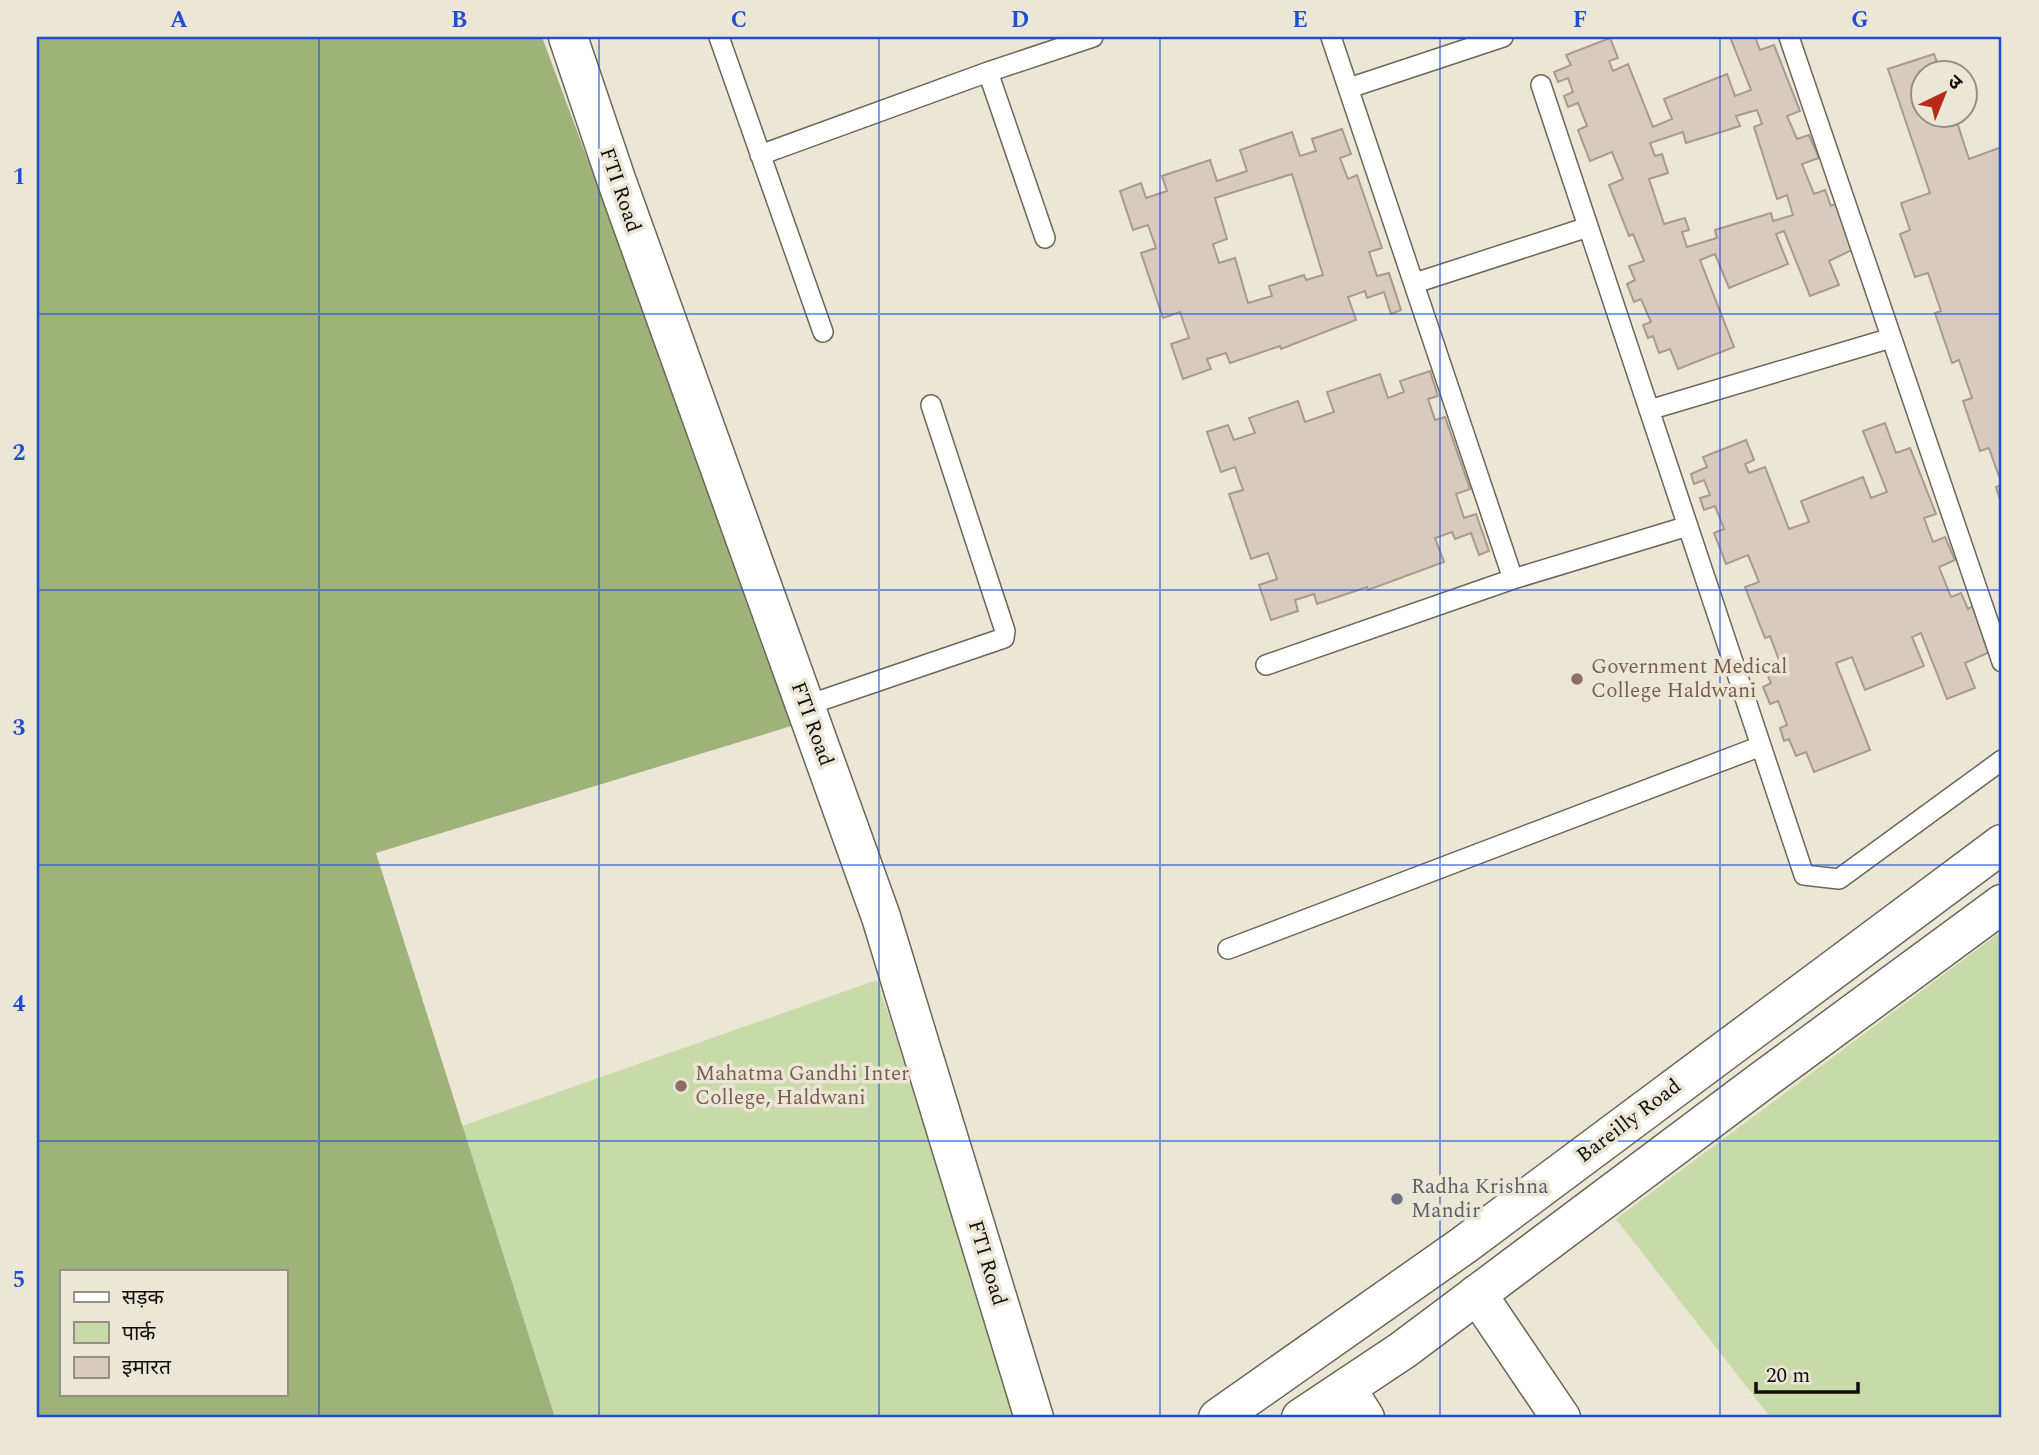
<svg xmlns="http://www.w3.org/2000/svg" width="2039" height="1455" viewBox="0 0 2039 1455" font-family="Spectral,'Noto Sans Devanagari',serif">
<rect width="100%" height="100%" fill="#ebe6d5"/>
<path fill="#c8daa7" d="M2002 931V1418H1771L1616 1219Z
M877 980 1022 1418H555L462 1126Z"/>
<path fill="#9fb27a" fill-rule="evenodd" d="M37 37H542L798 724 376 853 555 1418H37ZM61 1271H285V1394H61Z"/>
<path fill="#d8cabe" stroke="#a89a8f" stroke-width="2" fill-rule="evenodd" d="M1730 37H1755L1760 50 1774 45 1800 111 1787 116 1797 139 1809 135 1819 158 1802 164 1814 194 1825 190 1831 206 1841 200 1856 248 1829 261 1839 285 1810 296 1784 231 1776 234 1788 264 1729 288 1715 254 1700 260 1734 347 1678 369 1670 349 1659 353 1653 336 1648 338 1643 325 1651 322 1641 299 1634 302 1627 284 1635 280 1629 266 1644 261 1633 234 1629 236 1609 185 1623 179 1612 152 1590 161 1578 130 1587 126 1578 103 1568 107 1564 96 1573 92 1568 78 1558 82 1554 72 1571 65 1566 55 1610 38 1618 58 1609 61 1613 71 1628 64 1653 127 1672 119 1664 99 1727 74 1735 96 1751 90ZM1757 110 1762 124 1754 127 1777 199 1787 195 1793 215 1773 221 1771 213 1715 230 1717 238 1687 247 1682 232 1689 230 1685 218 1664 224 1649 179 1668 173 1662 154 1655 156 1650 143 1683 132 1686 143 1740 126 1736 116Z
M1934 54 1941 74H1924V116H1955L1969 159 2002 147V506L1996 487 2002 485 1989 448 1980 451 1963 401 1972 398 1959 360 1952 363 1935 313 1941 311 1928 273 1915 277 1900 234 1910 230 1901 203 1930 193 1888 69Z
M1342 129 1351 154 1340 158 1348 179 1357 175 1382 248 1369 252 1377 276 1389 273 1401 310 1391 314 1384 292 1367 298 1365 291 1348 297 1356 320 1281 349 1280 346 1230 363 1226 353 1207 359 1211 369 1183 379 1171 344 1189 338 1180 312 1163 318 1141 253 1156 248 1148 225 1133 230 1120 191 1141 183 1146 198 1167 191 1162 176 1210 160 1217 181 1247 171 1240 150 1292 132 1300 156 1316 151 1312 139ZM1292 174 1323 275 1306 280 1304 275 1269 286 1272 296 1248 303 1235 258 1219 263 1213 244 1227 239 1215 198Z
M1430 371 1438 396 1428 399 1435 420 1445 417 1470 489 1456 494 1464 518 1476 514 1489 551 1479 555 1471 533 1455 539 1452 532 1435 538 1444 562 1368 590 1367 587 1317 604 1314 594 1295 600 1298 611 1271 620 1259 585 1277 579 1268 553 1251 559 1229 494 1243 490 1235 467 1221 472 1207 432 1228 425 1234 440 1255 433 1249 418 1298 401 1305 422 1334 412 1327 392 1380 374 1388 398 1404 392 1400 381Z
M1885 423 1896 453 1910 448 1936 514 1924 518 1933 542 1945 537 1955 560 1939 567 1951 597 1961 593 1968 609 1977 603 1992 651 1965 663 1975 688 1947 699 1921 633 1912 637 1924 666 1865 690 1852 657 1836 663 1870 750 1814 772 1806 752 1796 756 1789 739 1784 741 1780 728 1787 725 1778 701 1770 704 1763 687 1771 683 1765 669 1780 663 1770 636 1765 638 1745 587 1759 582 1748 555 1726 564 1714 533 1724 529 1715 506 1704 510 1700 498 1710 495 1704 480 1694 484 1691 474 1707 467 1703 457 1746 440 1754 460 1745 464 1749 473 1765 467 1789 529 1809 522 1801 501 1863 477 1871 498 1887 492 1863 431Z"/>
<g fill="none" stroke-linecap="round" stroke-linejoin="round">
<g stroke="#6b6758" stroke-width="22">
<path id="lane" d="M719 37 823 332
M1331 37 1513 579
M1789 37 2002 662
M988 72 1045 238
M1541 85 1804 875 1839 879 2002 760
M1349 88 1503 37
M760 155 988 72 1093 37
M1415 283 1588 227
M1649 410 1891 338
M1266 665 1513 579 1688 526
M805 706 1004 638 1005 631 931 405
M1228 949 1761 746"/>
</g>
<g stroke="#6b6758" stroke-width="41">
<path id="street" d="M1477 1294 1561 1418
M1346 1388 1365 1418"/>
</g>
<g stroke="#6b6758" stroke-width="41">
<path id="secondary" d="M568 37 616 179 881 917 1034 1418"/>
</g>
<g stroke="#6b6758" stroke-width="41">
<path id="highway" d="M1218 1418 1464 1245 2002 844
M1301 1418 1403 1350 1763 1080 2002 904"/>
</g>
<use href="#lane" stroke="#fff" stroke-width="19"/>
<use href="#street" stroke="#fff" stroke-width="38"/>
<use href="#secondary" stroke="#fff" stroke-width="38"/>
<use href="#highway" stroke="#fff" stroke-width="38"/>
</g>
<path fill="none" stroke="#1d4ed8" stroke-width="2" stroke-opacity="0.55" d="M319 37V1418M599 37V1418M879 37V1418M1160 37V1418M1440 37V1418M1720 37V1418M37 314H2002M37 590H2002M37 865H2002M37 1141H2002"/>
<g fill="#8d6e63" stroke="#ebe6d5" stroke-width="2.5">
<circle cx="1577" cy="679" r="7"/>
<circle cx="681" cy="1086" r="7"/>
</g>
<circle fill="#6b7280" stroke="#ebe6d5" stroke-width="2.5" cx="1397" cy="1199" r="7"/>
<g text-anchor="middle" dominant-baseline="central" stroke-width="7" stroke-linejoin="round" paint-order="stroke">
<g font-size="21" fill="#110f0a" stroke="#ebe6d5">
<text transform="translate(620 190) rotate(71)">FTI Road</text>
<text transform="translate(812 724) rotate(70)">FTI Road</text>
<text transform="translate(1629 1121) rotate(-37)">Bareilly Road</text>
<text transform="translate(987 1263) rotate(73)">FTI Road</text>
</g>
<g font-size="21" fill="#785e54" stroke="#ebe6d5" text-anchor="start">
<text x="1591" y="667">Government Medical<tspan x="1591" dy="24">College Haldwani</tspan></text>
<text x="695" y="1074">Mahatma Gandhi Inter<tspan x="695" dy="24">College, Haldwani</tspan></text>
</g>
<g font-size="21" fill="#5b616d" stroke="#ebe6d5" text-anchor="start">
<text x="1411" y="1187">Radha Krishna<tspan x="1411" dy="24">Mandir</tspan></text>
</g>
</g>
<rect width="2039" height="1455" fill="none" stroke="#ebe6d5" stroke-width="77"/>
<rect x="60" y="1270" width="228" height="126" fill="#ebe6d5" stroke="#949084" stroke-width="2"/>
<rect x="74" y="1292" width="35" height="10" fill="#ffffff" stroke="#949084" stroke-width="2"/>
<text x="122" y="1304" font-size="21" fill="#110f0a">सड़क</text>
<rect x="74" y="1322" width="35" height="21" fill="#c8daa7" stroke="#949084" stroke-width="2"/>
<text x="122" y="1340" font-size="21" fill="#110f0a">पार्क</text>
<rect x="74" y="1357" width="35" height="21" fill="#d8cabe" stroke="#949084" stroke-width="2"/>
<text x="122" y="1374" font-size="21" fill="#110f0a">इमारत</text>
<g transform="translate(1944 94) rotate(43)"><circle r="33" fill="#ebe6d5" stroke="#949084" stroke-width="2"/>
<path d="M0-5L12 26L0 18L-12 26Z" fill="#b72a17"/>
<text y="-10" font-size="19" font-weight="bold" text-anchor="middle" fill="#110f0a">उ</text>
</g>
<path d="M1756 1382v10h102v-10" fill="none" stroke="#110f0a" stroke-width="3.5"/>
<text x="1766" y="1382" font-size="21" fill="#110f0a" stroke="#ebe6d5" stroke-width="5" paint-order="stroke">20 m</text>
<rect x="38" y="38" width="1962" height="1378" fill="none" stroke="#1d4ed8" stroke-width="2.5"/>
<g font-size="23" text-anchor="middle" font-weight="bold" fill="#1d4ed8">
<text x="179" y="27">A</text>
<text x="459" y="27">B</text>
<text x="739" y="27">C</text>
<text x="1020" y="27">D</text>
<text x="1300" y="27">E</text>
<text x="1580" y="27">F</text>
<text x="1860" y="27">G</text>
<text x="19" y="184">1</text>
<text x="19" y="460">2</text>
<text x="19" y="735">3</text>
<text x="19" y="1011">4</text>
<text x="19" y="1287">5</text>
</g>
</svg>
